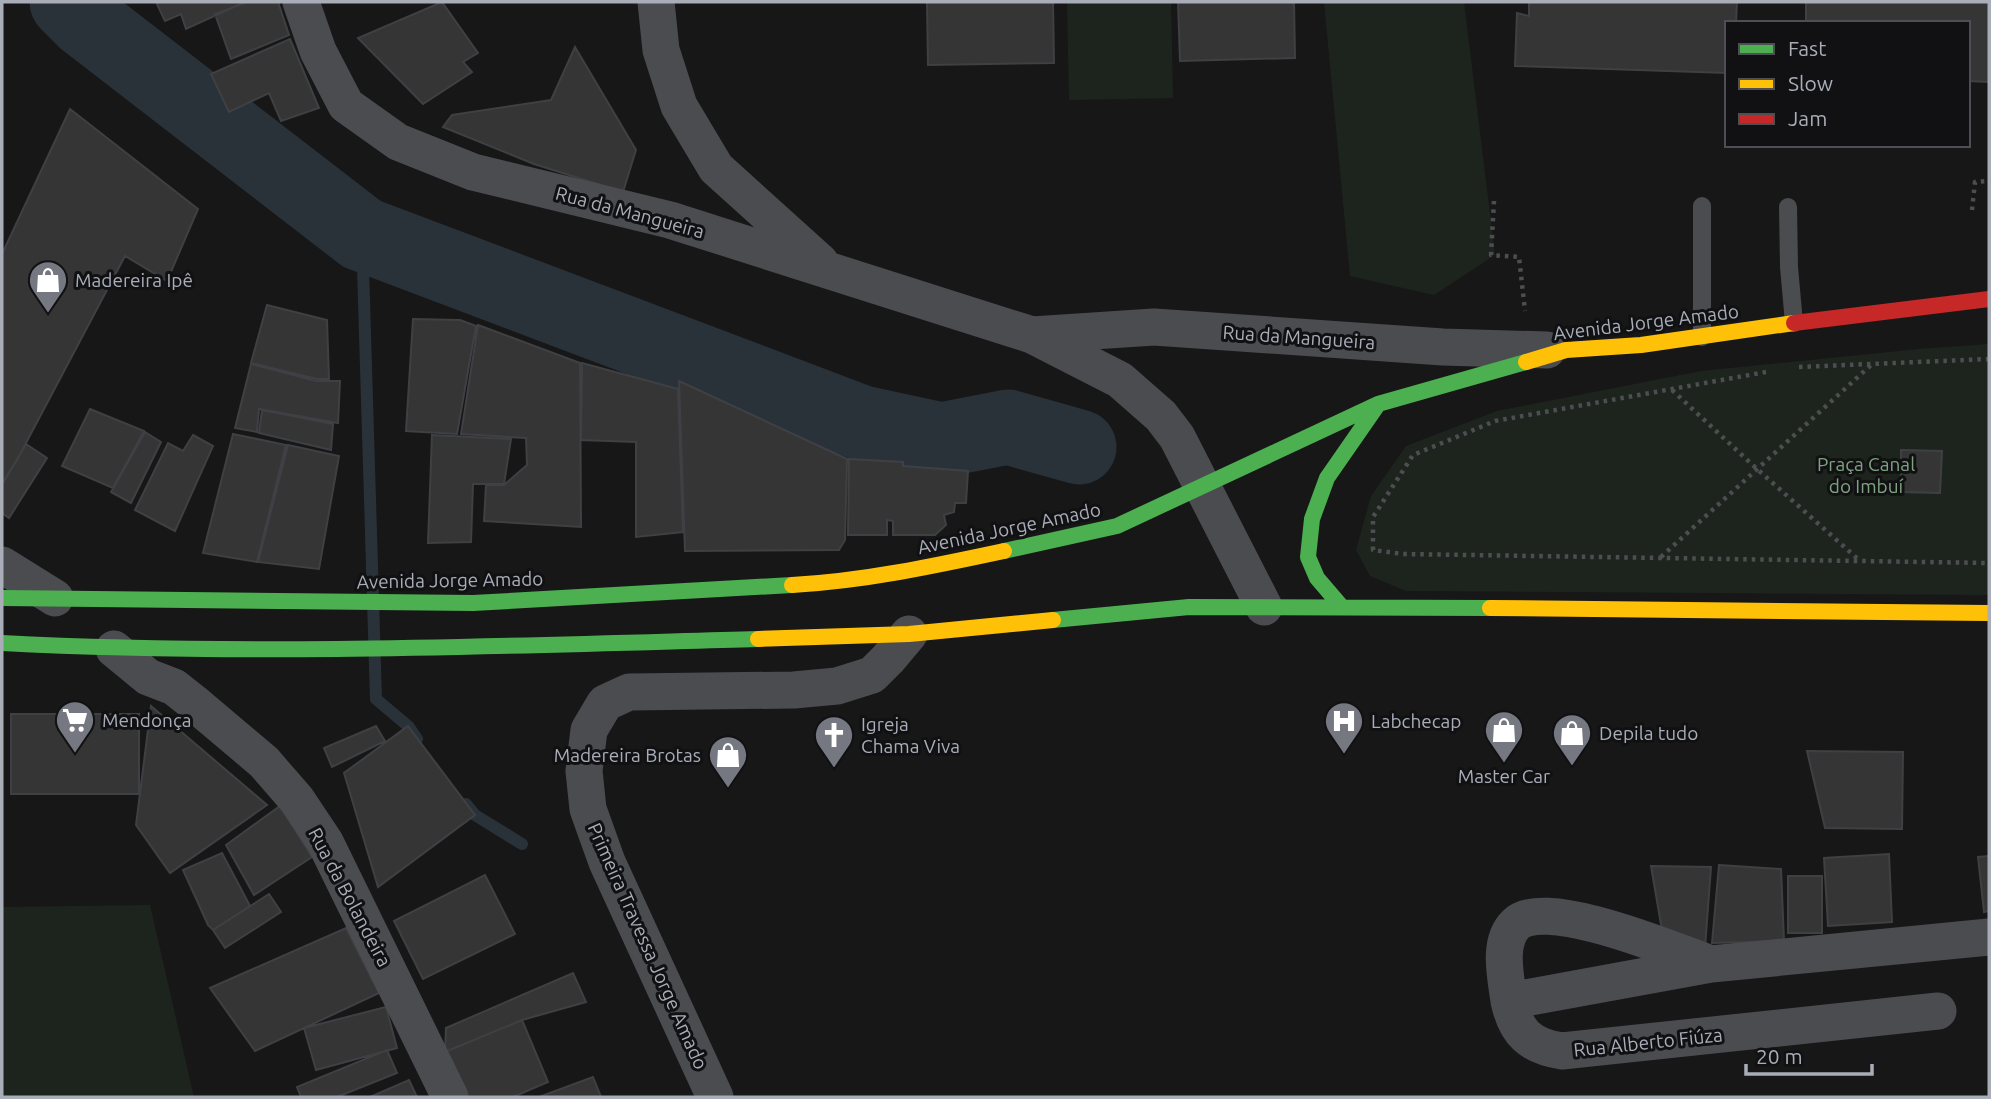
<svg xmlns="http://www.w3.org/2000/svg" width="1991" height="1099" viewBox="0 0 1991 1099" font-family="Ubuntu,sans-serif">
<rect width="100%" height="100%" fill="#171717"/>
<path fill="#1d241e" d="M1067 2H1171L1173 98 1069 100Z
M1324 2H1464L1495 255 1434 295 1350 276Z
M1989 344V595L1406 591 1370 576 1356 550 1371 496 1406 446 1497 411 1701 371 1919 349Z
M150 905 194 1097H2V907Z"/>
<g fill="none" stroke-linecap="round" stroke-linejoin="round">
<path stroke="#2a3239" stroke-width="12" d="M362 234 376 699 408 726 417 739
M466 804 475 815 522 844"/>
<path stroke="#2a3239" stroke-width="75" d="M67 2 85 20 362 234 862 423 941 440 1008 427 1079 447"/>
</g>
<path fill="#353536" stroke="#3f4043" stroke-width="2" d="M156 2H245L186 29 181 14 165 21Z
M247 2H278L289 35 231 59 215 14Z
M442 2 478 53 463 62 472 72 423 104 358 38Z
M927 2H1053L1054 63 928 65Z
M1178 2H1294L1295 58 1180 61Z
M1529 2H1737L1736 23H1727V73L1515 66 1517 13 1529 16Z
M1806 2H1989V82L1968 81V23H1806Z
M290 39 319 108 281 121 269 93 229 112 211 74Z
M575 47 636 150 623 192 534 164 443 127 452 115 551 100Z
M70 109 198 209 167 281 125 256 17 460 2 483V254Z
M267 305 327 320 329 379H317L251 363Z
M413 319 460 320 476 326 457 434 406 431Z
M478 325 580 363 581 527 484 521 486 485H504L527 465 526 438 461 434Z
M582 363 678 389 683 532 636 537V442L581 440Z
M251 364 316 381H340L338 423 259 409 257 432 235 428Z
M679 381 847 459 845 540 839 550 685 551Z
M90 409 144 431 113 488 62 466Z
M262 410 333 424 331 450 259 433Z
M145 432 161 442 131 503 111 492Z
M233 434 286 445 257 562 203 553Z
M193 435 213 446 175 531 135 510 168 443 183 451Z
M432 435 511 439 504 484H473L471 542 428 543Z
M26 444 47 458 9 518 2 513V485Z
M288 445 339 456 319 569 258 562Z
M1901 450 1942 451 1940 493 1901 492Z
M849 459 903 462V466L968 471 966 503H955L954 512 944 515 946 525 935 535H893V521L887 520V535H848Z
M151 706 267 805 170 873 136 825Z
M11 714H139V794H11Z
M376 726 385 741 332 767 324 748Z
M408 726 475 815 378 887 344 773Z
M1807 751 1903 752 1902 829 1825 828Z
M280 806 312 857 254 895 226 845Z
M222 853 250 906 213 930 208 925 183 870Z
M1889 854 1892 922 1828 926 1824 858Z
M1989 856V911L1984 912 1978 857Z
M1719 865 1781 869 1784 941 1712 943Z
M1651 866 1711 867 1705 948H1665Z
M485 875 515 934 423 979 394 921Z
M1788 876H1822V933H1788Z
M269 894 281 912 225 948 213 930Z
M346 928 379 993 255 1051 210 988Z
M573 973 586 1002 522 1020 445 1052 446 1028Z
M386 1007 397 1048 316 1070 304 1028Z
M522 1020 548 1082 513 1097H465L445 1052Z
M387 1050 397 1073 337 1097H301L297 1087Z
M593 1077 601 1097H539Z
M409 1080 417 1097H370Z"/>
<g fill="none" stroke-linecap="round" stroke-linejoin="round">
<path stroke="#4d4e52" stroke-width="4.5" stroke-dasharray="3.5 5" stroke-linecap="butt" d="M1494 201 1491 255 1519 257 1525 311
M1972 210 1975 182 1989 181
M1799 367 1989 359
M1766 372 1495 421 1413 455 1373 517V550L1403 554 1989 563
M1672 390 1757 469 1859 560
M1661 557 1871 365"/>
<path stroke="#4b4c50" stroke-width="18" d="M1702 206V337
M1788 207 1789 267 1794 323"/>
<path stroke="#4b4c50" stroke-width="37" d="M301 2 318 51 346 105 398 142 473 172 670 220 1032 335 1120 380 1161 416 1177 437 1264 607
M656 2 661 50 679 106 716 168 820 262
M1032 335 1154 327 1443 347 1547 350
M2 565 55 598
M114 649 148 677 174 687 193 702 264 762 297 800 325 842 450 1097
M1711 964C1675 951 1545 896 1516 924 1497 942 1506 978 1509 1001L1711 964 1989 937
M1509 1001C1516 1033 1530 1046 1562 1051L1938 1011
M715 1097 607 862 588 809 584 771 589 730 605 703 629 692 794 690 837 686 872 675 888 659 909 634"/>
<path stroke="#4caf50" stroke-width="16" d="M1004 551 1117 526 1378 404 1526 362
M2 598 473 603 792 585
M1341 606 1317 578 1308 557 1312 519 1327 478 1377 406
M1053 620 1189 607 1490 608
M2 643C253 656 506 646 758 639"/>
<path stroke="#ffc107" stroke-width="16" d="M1526 362 1566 350 1641 345 1794 323
M792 585C864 581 934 566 1004 551
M1490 608 1989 613
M758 639 909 634 1053 620"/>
<path stroke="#c62828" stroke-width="16" d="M1794 323 1989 299"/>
</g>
<defs>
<g id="shop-pin" transform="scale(2.0125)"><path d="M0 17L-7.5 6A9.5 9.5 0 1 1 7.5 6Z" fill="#757880" stroke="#111113"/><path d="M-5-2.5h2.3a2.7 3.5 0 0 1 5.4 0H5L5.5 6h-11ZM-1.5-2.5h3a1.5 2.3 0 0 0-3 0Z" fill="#fff"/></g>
<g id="supermarket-pin" transform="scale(2.0125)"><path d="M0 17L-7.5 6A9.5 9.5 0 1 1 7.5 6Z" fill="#757880" stroke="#111113"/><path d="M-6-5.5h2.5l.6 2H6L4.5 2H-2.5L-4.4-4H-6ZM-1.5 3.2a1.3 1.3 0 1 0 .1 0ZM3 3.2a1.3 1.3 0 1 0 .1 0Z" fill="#fff"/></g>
<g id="hospital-pin" transform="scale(2.0125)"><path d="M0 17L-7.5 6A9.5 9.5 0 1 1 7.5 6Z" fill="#757880" stroke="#111113"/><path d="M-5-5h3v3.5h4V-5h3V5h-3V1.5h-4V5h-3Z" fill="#fff"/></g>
<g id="church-pin" transform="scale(2.0125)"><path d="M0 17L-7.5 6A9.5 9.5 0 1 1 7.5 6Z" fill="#757880" stroke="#111113"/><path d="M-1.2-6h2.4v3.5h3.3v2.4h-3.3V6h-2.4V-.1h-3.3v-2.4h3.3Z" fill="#fff"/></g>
</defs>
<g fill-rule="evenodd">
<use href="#shop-pin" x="48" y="280"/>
<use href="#supermarket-pin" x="75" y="720"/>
<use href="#hospital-pin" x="1344" y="721"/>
<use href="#shop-pin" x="1504" y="730"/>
<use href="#shop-pin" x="1572" y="733"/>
<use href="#church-pin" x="834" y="735"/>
<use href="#shop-pin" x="728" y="755"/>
</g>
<g text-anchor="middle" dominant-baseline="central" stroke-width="6" stroke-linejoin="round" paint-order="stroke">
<g font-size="19" fill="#a8adb8" stroke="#111113">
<text transform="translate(630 212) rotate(15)">Rua da Mangueira</text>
<text transform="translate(1646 322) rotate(-7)">Avenida Jorge Amado</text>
<text transform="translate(1299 337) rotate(4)">Rua da Mangueira</text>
<text transform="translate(1009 528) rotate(-12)">Avenida Jorge Amado</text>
<text transform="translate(450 580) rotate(-1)">Avenida Jorge Amado</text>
<text transform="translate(350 897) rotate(62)">Rua da Bolandeira</text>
<text transform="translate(648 946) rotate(66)">Primeira Travessa Jorge Amado</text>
<text transform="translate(1648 1042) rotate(-6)">Rua Alberto Fiúza</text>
</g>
<g font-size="19" fill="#a8adb8" stroke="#111113" text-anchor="start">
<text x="75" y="280">Madereira Ipê</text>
<text x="102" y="720">Mendonça</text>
<text x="1371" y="721">Labchecap</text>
<text x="861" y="724">Igreja<tspan x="861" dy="22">Chama Viva</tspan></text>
<text x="1599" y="733">Depila tudo</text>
<text x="701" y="755" text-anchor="end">Madereira Brotas</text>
<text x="1504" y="776" text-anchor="middle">Master Car</text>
</g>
<g font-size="19" fill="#7fa381" stroke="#111113">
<text x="1866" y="464">Praça Canal<tspan x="1866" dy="22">do Imbuí</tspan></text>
</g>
</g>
<rect width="1991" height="1099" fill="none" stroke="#a8adb8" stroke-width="7"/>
<rect x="1725" y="21" width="245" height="126" fill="#111113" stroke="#4d4f55" stroke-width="2"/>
<rect x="1739" y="44" width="35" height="10" fill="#4caf50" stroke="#4d4f55" stroke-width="2"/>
<text x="1788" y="56" font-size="21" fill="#a8adb8">Fast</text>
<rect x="1739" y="79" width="35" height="10" fill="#ffc107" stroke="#4d4f55" stroke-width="2"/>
<text x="1788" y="91" font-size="21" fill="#a8adb8">Slow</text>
<rect x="1739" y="114" width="35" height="10" fill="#c62828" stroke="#4d4f55" stroke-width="2"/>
<text x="1788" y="126" font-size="21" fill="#a8adb8">Jam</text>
<path d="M1746 1064v10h126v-10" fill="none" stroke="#a8adb8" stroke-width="3.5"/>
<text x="1756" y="1064" font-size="21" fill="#a8adb8" stroke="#111113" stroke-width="5" paint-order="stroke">20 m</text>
</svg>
